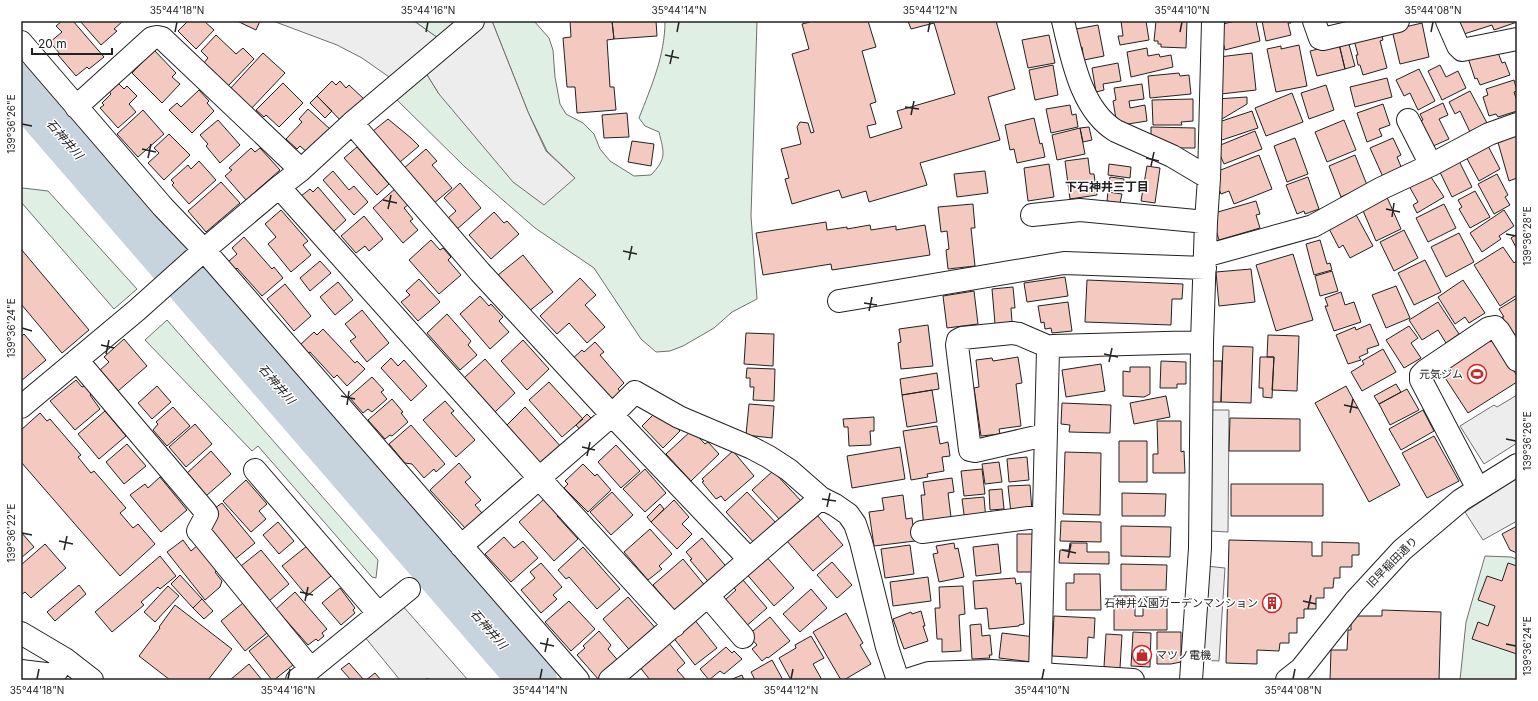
<svg xmlns="http://www.w3.org/2000/svg" width="1538" height="701" viewBox="0 0 1538 701" font-family="Inter,'Noto Sans JP',sans-serif">
<rect width="100%" height="100%" fill="#fff"/>
<path fill="#e0efe3" stroke="#6f6f6f" d="M414 21H459L438 38Z
M492 21H534L549 38 553 50 555 77 560 104 566 114 583 123 594 134 600 149 610 161 634 176 651 175C667 158 664 153 659 132L645 126 639 118C651 87 665 56 665 21H757L751 216 757 299 732 312 714 328 683 346 670 351 656 352 641 339 594 268 535 228 465 167 396 99 426 73 439 94 575 178 547 151 528 112Z
M23 188 48 191 137 289 114 309 21 202V189Z
M167 320 378 560 376 578 372 577 258 446 252 451 145 340Z
M1485 556 1511 557 1517 559V680H1460L1466 622Z"/>
<path fill="#ededed" stroke="#6f6f6f" d="M273 21H414L438 38 392 79 362 58 337 45Z
M486 21H492L528 112 546 151 575 178 544 205 513 182 439 94 426 73Z
M1517 395V443L1484 464 1460 426 1494 405 1497 407Z
M1210 410H1229L1228 532 1210 531Z
M1517 478V521L1483 540 1465 512Z
M1206 566 1225 568 1219 661 1200 660Z
M401 604 468 680H430L427 678 425 680H400L364 636Z"/>
<g fill="none" stroke-linecap="round" stroke-linejoin="round">
<path stroke="#c7d3dd" stroke-width="48" d="M21 88 533 680"/>
</g>
<path fill="#f3c9c0" stroke="#222" d="M62 21H73L104 57 89 69 87 67 76 76 58 55 60 54 50 42 62 32 56 26Z
M80 21H123L114 29 117 31 101 45Z
M188 21H204L214 30 196 49 178 31Z
M237 21H260L256 30Z
M570 21H612L614 39 607 40 610 87H614L616 110 577 113 575 87H567L563 38 571 37Z
M612 21H656L657 36 614 39Z
M810 21H868L876 47 862 51 876 102 870 104 876 124 867 126 870 138 902 128 897 111 955 94 934 23 911 29 908 21H996L1015 89 988 97 1000 140 920 163 927 185 869 202 866 191 842 198 839 190 792 204 785 179 789 178 781 149 801 144 797 127 800 122 808 123 811 133 814 132 792 54 809 49 802 24 810 22Z
M1121 21H1146L1149 40 1120 45 1118 36H1123Z
M1156 21H1187L1186 48 1161 47V44H1158V41H1154Z
M1235 21H1256L1260 41 1225 50 1219 25Z
M1262 21H1291V23H1288L1291 35 1266 41Z
M1457 21H1517V22L1494 30 1492 25 1461 35Z
M1422 23 1429 57 1400 64 1392 30Z
M1098 25 1104 56 1084 60 1082 47H1079L1076 29Z
M1381 33 1383 40 1380 41 1387 68 1363 75 1360 65H1358L1356 55H1358L1354 40Z
M216 35 236 54 243 48 254 59 227 87 203 64 208 58 201 51Z
M1049 35 1055 63 1028 68 1022 40Z
M1348 41 1355 66 1345 69 1339 44Z
M1339 44 1345 69 1317 76 1310 51Z
M1299 45 1307 86 1276 92 1267 49 1281 46V49Z
M1147 48 1148 56 1159 54 1160 57 1171 55 1173 67 1131 77 1127 52Z
M154 50 176 73 172 77 180 84 162 103 132 73Z
M1497 50 1502 63 1505 62 1510 75 1480 85 1477 78 1475 79 1468 58Z
M263 53 285 73 250 110 229 90Z
M1252 53 1256 90 1221 94 1219 57Z
M1118 63 1121 81 1103 84 1104 90 1096 92 1092 68Z
M1053 65 1058 95 1035 100 1029 70Z
M1440 65 1446 77 1458 71 1466 88 1442 100 1428 71Z
M1419 69 1435 101 1418 110 1410 93 1404 96 1396 80Z
M1179 73 1180 76 1189 75 1191 94 1150 98 1148 76Z
M1387 78 1392 97 1355 107 1350 87Z
M1514 80 1517 91 1514 92 1517 101V111L1498 117 1496 114 1489 116 1483 97 1488 95 1486 89Z
M332 81 336 85 340 81 346 88 349 85 365 100 343 123 317 96Z
M117 82 124 89 127 86 137 96 129 104 136 112 118 128 100 108 104 105 102 103 111 94 108 90Z
M283 83 303 103 279 127 266 115 264 117 256 110Z
M1142 84 1144 99 1129 101 1130 108 1145 105 1147 121 1128 124 1116 119 1113 101 1116 100 1114 88Z
M1326 85 1334 110 1309 119 1301 93Z
M199 90 209 101 207 103 214 111 192 133 169 110 177 103 181 107Z
M1470 91 1487 123 1470 132 1460 111 1455 114 1449 102Z
M1292 93 1303 122 1266 136 1255 108Z
M317 96 332 111 325 118 310 103Z
M1247 97V104L1222 119H1217L1216 99Z
M1193 99V121L1181 122 1182 125H1153L1152 100Z
M1443 103 1448 115 1439 119 1449 139 1431 147 1420 121 1423 120 1420 114Z
M1383 104 1390 125 1379 129 1382 136 1367 142 1357 113Z
M1070 105 1072 115 1076 114 1078 127 1051 133 1046 109Z
M308 109 330 129 308 153 300 146 297 149 286 139 302 122 299 119Z
M143 110 164 134 138 157 117 134Z
M1252 111 1258 128 1219 141 1213 124Z
M627 113 629 137 604 138 602 115Z
M1034 118 1040 144 1042 143 1045 157 1017 163 1014 149 1010 150 1005 125Z
M388 119 411 138 419 146 400 162 373 131Z
M218 120 240 145 220 163 206 146 208 144 200 135Z
M1344 120 1356 150 1327 162 1315 132Z
M1089 127 1092 140 1083 142 1080 128Z
M1151 127 1195 128V148H1165L1151 141Z
M1080 128 1085 154 1057 160 1052 135Z
M1255 131 1262 149 1224 164 1220 155 1213 148Z
M1517 133V178L1509 181 1497 139Z
M169 134 190 155 164 180 148 163 159 153 154 148Z
M1295 138 1308 174 1287 182 1274 146Z
M1393 138 1401 155 1397 157 1402 169 1383 177 1370 148Z
M632 141 654 144 651 166 628 162Z
M1487 144 1500 169 1479 181 1465 155Z
M357 147 389 184 377 195 344 158Z
M251 148 255 152 260 148 280 170 246 200 225 176 232 170 229 168Z
M426 149 437 161 432 165 452 188 433 204 403 169Z
M1259 155 1272 189 1234 204 1229 191 1221 194 1213 173Z
M1355 155 1367 185 1341 197 1329 166Z
M1457 157 1472 187 1452 197 1437 166Z
M1088 158 1090 174H1094L1097 195 1070 199 1065 161Z
M199 161 216 180 189 204 172 185 174 183 171 180 188 165 191 169Z
M1049 164 1054 197 1028 201 1024 168Z
M1109 164 1131 167 1130 178 1108 175Z
M1147 166 1160 168 1155 203 1141 201Z
M333 171 349 190 354 186 368 202 354 215 323 180Z
M985 171 988 193 957 197 954 174Z
M1429 174 1444 197 1417 213 1413 205 1418 202 1409 186Z
M1497 174 1508 195 1505 197 1510 205 1494 214 1478 184Z
M1110 177 1124 179 1122 192 1108 190Z
M1308 177 1319 209 1305 214 1304 211 1297 214 1286 185Z
M221 182 240 203 206 232 188 211Z
M460 183 481 208 456 230 447 219 456 211 444 198Z
M318 187 346 220 333 232 301 196 310 189 313 192Z
M396 188 409 204 404 208 413 219 410 221 418 230 403 243 373 208Z
M1475 191 1490 217 1470 228 1459 209 1462 207 1458 200Z
M1108 192 1122 194 1120 203 1107 201Z
M1386 195 1401 229 1376 241 1361 206Z
M1256 201 1260 214 1256 215 1260 228 1219 240 1211 214Z
M973 204 975 228H971L975 266 948 269 946 250 949 249 947 231 941 232 938 207Z
M1444 204 1456 228 1428 242 1416 218Z
M281 210 308 241 303 245 311 255 291 272 268 244 276 237 265 224Z
M1504 210 1514 226 1499 236 1501 239 1482 252 1470 233Z
M1354 211 1373 246 1350 258 1343 245 1339 248 1327 225Z
M494 212 504 223 507 221 519 234 491 259 469 235Z
M364 216 383 239 369 251 365 246 356 253 341 236Z
M826 222 827 230 847 227V229L870 225 871 230 896 226V230L925 225 930 255 832 270 831 264 763 275 756 233Z
M1404 230 1418 258 1394 271 1380 242Z
M1459 233 1474 262 1446 277 1431 247Z
M1517 234V249L1511 238Z
M244 237 272 269 274 267 283 278 262 296 237 268 235 270 228 262 237 254 232 248Z
M431 240 440 250 443 248 451 257 448 260 461 275 439 294 409 260Z
M1320 240 1327 264 1330 263 1332 270 1314 275 1306 244Z
M1503 247 1514 263 1516 261 1517 263V295L1500 306 1474 265Z
M21 249 89 330 62 353 21 304Z
M1293 254 1313 320 1276 331 1256 265Z
M523 255 553 292 528 312 498 275Z
M1425 260 1441 292 1414 305 1398 273Z
M320 261 331 273 310 291 300 278Z
M1251 269 1255 302 1219 306 1216 272Z
M1332 271 1338 291 1320 296 1315 276Z
M1065 277 1068 296 1027 302 1024 283Z
M580 278 596 295 585 305 605 327 587 343 569 323 557 334 540 316Z
M419 279 440 302 418 321 401 302 410 295 406 291Z
M1087 280 1183 284 1182 299H1172L1171 325 1085 322Z
M1463 280 1485 313 1469 323 1465 317 1455 324 1438 297Z
M338 282 353 300 335 315 320 297Z
M285 284 311 316 294 331 267 299Z
M1396 286 1410 318 1386 328 1372 295Z
M1013 287 1015 308H1011L1012 322 995 324 992 289Z
M974 291 978 324 947 328 943 296Z
M1341 292 1345 305 1354 302 1361 322 1334 331 1325 306H1328L1325 298Z
M480 296 489 306 491 304 503 317 499 321 509 332 490 349 460 314Z
M1517 298V341L1502 317H1504L1499 309Z
M1068 302 1072 331 1052 333 1051 328 1045 329 1044 322 1041 323 1038 306Z
M1438 302 1459 334 1446 343 1438 330 1422 340 1409 320Z
M362 310 389 343 367 362 350 341 356 337 345 324Z
M447 314 471 341 468 345 477 355 460 370 427 333Z
M1370 324 1379 345 1367 349 1368 353 1359 357 1361 360 1348 364 1336 335 1355 327 1356 330Z
M928 325 933 366 901 369 898 343 901 342 899 329Z
M1409 326 1418 338 1411 343 1421 358 1404 368 1386 340Z
M323 329 355 363 357 361 365 369 347 386 337 375 334 378 310 352 308 353 300 345 314 332 317 335Z
M746 333 774 334 773 366 744 364Z
M24 334 46 360 21 381V337Z
M1268 335 1299 336 1297 391 1272 390 1274 357H1267Z
M1493 337 1517 376V382L1468 413 1440 370Z
M124 339 147 366 118 391 100 370 109 362 104 357Z
M523 340 549 369 527 390 501 361Z
M595 342 604 352 600 355 624 383 618 389 625 397 614 408 571 360 582 350 584 352Z
M1223 346 1253 347 1251 403 1221 402Z
M1383 349 1396 372 1362 391 1351 372 1364 364 1362 361Z
M1018 357 1022 383 1016 384 1021 426 999 429 1000 434 981 436 974 388 979 387 976 360 992 358 993 361Z
M1260 357H1274L1272 398 1263 397V388H1259Z
M391 358 398 366 404 360 427 386 411 401 381 368Z
M485 359 515 393 495 412 464 378Z
M1161 361 1186 362V384H1177V388H1160Z
M1211 361H1222L1221 402H1209Z
M1101 364 1105 391 1066 397 1062 370Z
M1130 367H1150V394L1144 397 1123 396V371L1130 372Z
M747 368 775 369 774 401 753 400 754 387H750V378H746Z
M937 373 939 389 902 395 900 379Z
M372 377 384 390 381 392 387 399 372 412 368 409 363 413 349 397Z
M76 380 82 387 86 385 92 393 90 395 100 409 75 430 50 401Z
M549 382 583 419 562 437 529 400Z
M1396 384 1401 392 1379 404 1374 396Z
M157 386 171 402 152 419 138 403Z
M1346 386 1400 485 1369 502 1315 403Z
M1407 389 1419 410 1390 425 1379 404Z
M932 390 937 422 907 427 902 395Z
M1166 396 1170 417 1134 424 1130 403Z
M392 399 403 412 401 413 408 422 392 436 390 435 385 439 368 420Z
M445 401 454 411 451 413 475 440 456 457 423 420Z
M1062 403 1111 405 1110 433 1069 432 1070 425 1061 424Z
M749 404 774 406 772 438 746 435Z
M173 407 190 426 167 446 153 430 158 424 156 422Z
M525 407 563 449 543 467 506 426Z
M1423 410 1434 431 1401 450 1389 429Z
M105 411 126 436 99 459 78 434Z
M657 411 669 419 680 431 663 448 642 426Z
M40 413 47 421 50 419 81 455 78 457 91 473 94 471 126 508 120 513 133 528 138 524 155 544 120 576 21 462V430Z
M587 414 594 421 582 432 576 425Z
M874 417V431H870L871 445 849 446 848 427H844L843 419Z
M1230 418 1300 419V451H1229Z
M1157 421H1181V452L1184 451 1185 473H1153V454H1158Z
M195 424 212 444 186 467 169 447Z
M411 425 445 464 436 472 434 469 424 478 412 464 405 463 389 444Z
M937 426 940 444 948 442 950 456 942 457 944 471 927 474 928 477 911 480 903 431Z
M692 430 705 444 708 442 719 454 691 481 666 454Z
M1434 436 1459 481 1427 498 1402 453Z
M1119 441H1147V482H1119Z
M127 444 146 466 124 484 106 462Z
M616 445 640 471 621 488 598 462Z
M900 447 905 479 852 488 847 456Z
M211 451 231 474 206 496 186 474Z
M733 451 754 476 725 501 721 496 716 499 702 482 704 481 702 479Z
M1065 452 1101 453 1100 515 1063 514Z
M1027 457 1029 480 1009 482 1007 459Z
M999 462 1002 482 985 484 982 464Z
M459 463 471 477 465 482 481 500 475 505 482 513 465 528 430 490Z
M583 464 595 476 597 474 611 490 588 512 564 488 568 484 565 481Z
M645 469 666 493 645 512 623 489Z
M982 469 985 494 964 496 961 471Z
M773 471 803 503 782 522 752 490Z
M160 477 187 510 161 532 130 495 145 484 148 488Z
M952 478 954 492 948 493 952 525 924 528 921 495H925L923 482Z
M246 480 267 504 259 511 266 519 251 532 223 501Z
M1231 484H1323V516H1231Z
M1030 485 1032 511 1011 513 1008 486Z
M1002 489 1004 509 990 510 989 490Z
M612 492 633 515 611 535 590 512Z
M747 492 778 525 756 545 726 512Z
M1122 493 1166 494 1165 516H1122Z
M903 495 906 519 912 518 915 541 874 546 869 512 884 510 882 498Z
M984 497 986 520 965 522 962 499Z
M544 499 559 515 557 516 578 539 554 561 519 522Z
M674 500 689 517 682 524 692 534 677 549 651 522Z
M222 503 255 543 234 560 211 532 215 508Z
M660 504 664 509 651 522 647 517Z
M817 515 843 545 813 571 787 541Z
M1061 521 1101 522V542L1060 541Z
M278 522 294 541 279 554 263 535Z
M1121 526 1171 527 1170 557 1121 556Z
M1517 526V553L1510 550 1502 534Z
M650 529 672 554 659 566 662 569 648 580 624 552Z
M21 532 34 547 21 558Z
M1017 534H1036V572H1017Z
M504 537 514 548 523 541 538 558 511 582 485 554Z
M702 538 730 571 712 586 690 560 692 559 686 552Z
M183 540 191 551 198 545 218 570 215 572 222 581 220 587 205 600 167 552Z
M1229 540 1312 542V556H1322V542L1359 543V555H1352V567H1340V578H1334L1333 588H1324V598H1316V609H1304V618H1297V633H1289V643H1280L1279 651 1257 650V664L1226 663Z
M954 543 955 549 958 548 964 577 939 582 933 554 938 553 936 546Z
M1070 543H1087V552H1109V564L1059 563 1060 550H1069Z
M45 544 66 568 31 598 25 592 21 595V565Z
M998 544 1001 573 976 576 973 547Z
M910 545 914 574 885 578 881 549Z
M307 546 331 576 307 596 282 566Z
M583 547 620 589 597 609 569 577 566 579 558 570Z
M261 550 289 584 269 601 241 566Z
M764 554 794 588 774 606 744 571Z
M160 556 176 576 160 589 158 587 141 602 144 605 112 632 95 612Z
M683 559 706 587 676 612 653 585Z
M832 562 852 585 837 598 817 575Z
M541 563 562 587 553 595 557 599 541 613 521 590 535 578 530 572Z
M1508 563 1517 566V654L1472 639 1478 622 1488 626 1495 606 1478 600 1487 576 1502 581Z
M1121 564 1167 565 1166 590H1121Z
M1074 574H1100L1101 610H1066V583H1074Z
M180 575 202 599 193 608 171 584Z
M928 577 931 601 893 606 890 582Z
M1015 578 1016 584 1021 583 1024 624 1019 625V626L989 629 987 608 975 609 973 581Z
M743 580 767 608 744 628 725 600 736 590 734 588Z
M79 585 86 594 55 621 47 612Z
M168 586 179 596 155 622 144 612Z
M963 586 965 614 959 615 961 651 942 652V639H937L935 608H940L939 587Z
M340 588 355 608 353 610 355 613 341 625 322 603Z
M811 589 827 608 800 632 783 614Z
M295 592 327 629 322 633 324 636 318 641 316 639 308 645 276 609Z
M1114 596H1135V616H1143V597H1167V630H1114Z
M628 597 659 632 633 654 603 619Z
M202 599 213 611 204 619 193 608Z
M569 601 595 629 571 651 545 622Z
M243 603 267 633 245 651 221 621Z
M175 605 232 649 208 680H170L139 656 160 628 159 627Z
M1382 610 1441 612 1439 680H1330L1331 650H1347L1348 630H1351V622L1356 616H1382Z
M921 611 925 626H923L928 641 904 649 893 619 911 612 912 614Z
M846 613 863 643 860 645 871 664 844 680H841L813 632Z
M1054 616 1095 618 1094 638 1088 637 1087 658 1052 656Z
M770 617 790 641 768 658 767 657 762 661 752 649 757 645 748 635Z
M694 619 717 648 695 665 672 636Z
M981 624 982 636 990 635 992 655H989L990 658 972 659 970 625Z
M599 631 611 645 608 649 621 664 603 680H599L577 655 585 648 583 646Z
M1133 632 1151 633 1150 667 1131 666Z
M1157 632H1181V662L1171 664H1157Z
M1002 633 1035 637 1032 662 999 658Z
M1106 634 1122 635 1120 668 1104 667Z
M269 635 293 665 274 680H272L249 651Z
M811 636 824 658 813 664 822 680H791L779 658 796 648 795 645Z
M668 642 685 663 677 670 686 680H650L639 666Z
M726 647 732 653 734 651 742 659 724 674 720 671 709 680 700 669Z
M772 660 783 680H755L751 672Z
M349 663 364 680H351L341 669Z
M249 664 262 680H230Z
M375 673 381 680H366Z
M742 675 744 680H730Z"/>
<g fill="none" stroke-linecap="round" stroke-linejoin="round">
<g stroke="#222" stroke-width="24">
<path id="minor" d="M1063 21C1072 58 1081 110 1116 131L1172 156 1209 178
M1314 21 1320 38 1323 39 1398 21
M1447 21 1458 46 1462 50 1517 39
M21 42 163 207 204 250 578 680
M76 107 152 38 157 37 162 38 301 170
M1408 120 1431 165
M352 123 473 21
M1032 215 1080 210 1206 222
M1205 256 1313 226 1382 188 1431 165 1489 134 1517 124
M839 301 1064 263 1205 268
M77 360 205 511 207 514 198 531 200 533 310 668
M21 407 137 310 204 250 279 187
M1045 435 975 451 970 450 957 345 958 340 962 338 1012 333 1019 334 1049 347
M255 470 378 613
M1478 489 1421 380V375L1425 371 1489 328 1495 327 1499 331 1517 360
M922 532 1044 516
M461 546 612 415 749 559
M708 596 743 637
M674 626 539 478 279 187 301 170 352 123 480 272 612 415 635 392 679 417 752 448 769 457 789 470 821 498 835 505 848 514 855 524 861 542 887 647 898 680
M21 633 65 659 92 680
M21 671 54 675 65 659
M1040 675 1048 350 1049 347 1053 346 1202 342
M297 680 409 589
M610 680C681 620 750 558 821 498
M1191 680 1200 548 1202 342 1206 222 1209 178 1213 21"/>
</g>
<g stroke="#222" stroke-width="24">
<path id="major" d="M907 680 929 673 991 671 1133 680
M1287 680 1301 669 1355 601 1402 550 1461 500 1517 465"/>
</g>
<use href="#minor" stroke="#fff" stroke-width="22"/>
<use href="#major" stroke="#fff" stroke-width="22"/>
</g>
<path fill="none" stroke="#222" stroke-width="1.5" d="M175 32 177 22M426 32 428 22M677 32 679 22M928 32 930 22M1180 32 1182 22M1431 32 1433 22M665 55 679 58M670 64 673 50M905 107 919 109M911 115 914 101M22 124 32 126M142 149 156 152M148 158 151 144M1146 158 1159 161M1151 166 1154 152M383 200 397 203M388 209 391 195M1386 209 1400 212M1392 217 1394 203M1506 234 1516 236M623 251 637 254M629 260 632 246M864 303 877 305M869 311 872 297M22 328 32 331M101 345 114 348M106 354 109 340M1104 354 1118 357M1109 362 1112 348M341 396 355 399M347 405 349 391M1344 405 1358 408M1350 413 1353 399M1506 439 1516 441M582 447 595 450M587 456 590 442M822 499 836 501M827 507 830 493M22 533 32 535M59 541 73 544M64 550 67 536M1062 550 1076 553M1068 558 1071 544M300 592 313 595M305 601 308 587M1303 601 1316 604M1308 609 1311 595M540 643 554 646M1506 644 1516 646M545 652 548 638M37 679 39 669M288 679 290 669M540 679 542 669M791 679 793 669M1042 679 1044 669M1293 679 1295 669"/>
<defs>
<g id="stadium-ring" transform="scale(1)"><circle r="9.5" fill="#fff" stroke="#c62828" stroke-width="1.5"/><path d="M0-5a6.5 5 0 1 0 0 10a6.5 5 0 1 0 0-10ZM-3.5-1.8h7v3.6h-7Z" fill="#c62828"/></g>
<g id="building-ring" transform="scale(1)"><circle r="9.5" fill="#fff" stroke="#c62828" stroke-width="1.5"/><path d="M-4-6H4V6H1V3H-1V6H-4ZM-2.5-4.3h1.7v1.8h-1.7ZM.8-4.3h1.7v1.8H.8ZM-2.5-1h1.7V.8h-1.7ZM.8-1h1.7V.8H.8Z" fill="#c62828"/></g>
<g id="shop-ring" transform="scale(1)"><circle r="9.5" fill="#fff" stroke="#c62828" stroke-width="1.5"/><path d="M-5-2.5h2.3a2.7 3.5 0 0 1 5.4 0H5L5.5 6h-11ZM-1.5-2.5h3a1.5 2.3 0 0 0-3 0Z" fill="#c62828"/></g>
</defs>
<g fill-rule="evenodd">
<use href="#stadium-ring" x="1477" y="374"/>
<use href="#building-ring" x="1272" y="603"/>
<use href="#shop-ring" x="1142" y="655"/>
</g>
<g text-anchor="middle" dominant-baseline="central" stroke-width="3" stroke-linejoin="round" paint-order="stroke">
<g font-size="11" fill="#222" stroke="#fff" text-anchor="end">
<text x="1463" y="374">元気ジム</text>
<text x="1258" y="603">石神井公園ガーデンマンション</text>
<text x="1156" y="655" text-anchor="start">マツノ電機</text>
</g>
<g font-size="11" fill="#222" stroke="#fff">
<text transform="translate(1392 562) rotate(-45)">旧早稲田通り</text>
</g>
<g font-size="12" font-style="italic" fill="#222" stroke="#fff">
<text transform="translate(65 139) rotate(49)">石神井川</text>
<text transform="translate(277 384) rotate(49)">石神井川</text>
<text transform="translate(489 629) rotate(49)">石神井川</text>
</g>
<g font-size="12" font-weight="bold" fill="#222" stroke="#fff">
<text x="1107" y="186">下石神井三丁目</text>
</g>
</g>
<rect width="1538" height="701" fill="none" stroke="#ffffff" stroke-width="44"/>
<path d="M32 48v6h80v-6" fill="none" stroke="#222222" stroke-width="2"/>
<text x="38" y="48" font-size="12" fill="#222222" stroke="#ffffff" stroke-width="3" paint-order="stroke">20 m</text>
<rect x="22" y="22" width="1494" height="657" fill="none" stroke="#222" stroke-width="1.5"/>
<g font-size="10" text-anchor="middle" fill="#222">
<text x="177" y="14">35°44'18"N</text>
<text x="428" y="14">35°44'16"N</text>
<text x="679" y="14">35°44'14"N</text>
<text x="930" y="14">35°44'12"N</text>
<text x="1182" y="14">35°44'10"N</text>
<text x="1433" y="14">35°44'08"N</text>
<text transform="translate(11 124) rotate(-90)" y="4">139°36'26"E</text>
<text transform="translate(1527 236) rotate(-90)" y="4">139°36'28"E</text>
<text transform="translate(11 328) rotate(-90)" y="4">139°36'24"E</text>
<text transform="translate(1527 441) rotate(-90)" y="4">139°36'26"E</text>
<text transform="translate(11 533) rotate(-90)" y="4">139°36'22"E</text>
<text transform="translate(1527 646) rotate(-90)" y="4">139°36'24"E</text>
<text x="37" y="694">35°44'18"N</text>
<text x="288" y="694">35°44'16"N</text>
<text x="540" y="694">35°44'14"N</text>
<text x="791" y="694">35°44'12"N</text>
<text x="1042" y="694">35°44'10"N</text>
<text x="1293" y="694">35°44'08"N</text>
</g>
</svg>
